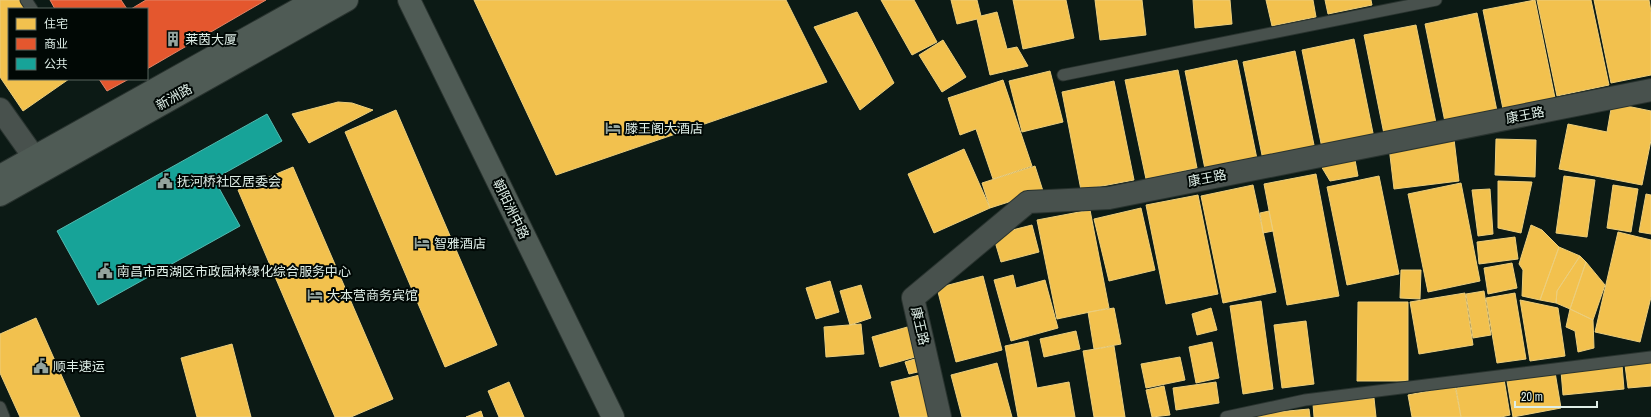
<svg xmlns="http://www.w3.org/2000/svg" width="1651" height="417" viewBox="0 0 1651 417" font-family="'Archivo Narrow','Noto Sans SC',sans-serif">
<rect width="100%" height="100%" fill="#0c1a15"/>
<path fill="#f2c14e" stroke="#ecce7c" d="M0 0H21L28 9H9V79H69L23 111 0 77Z
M474 0H786L827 82 556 175Z
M881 0H914L937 42 912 55Z
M951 0H977L981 16 997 12 1007 49 1017 47 1028 66 990 75 977 19 957 24Z
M1013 0H1066L1074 38 1023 49Z
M1095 0H1142L1146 35 1100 40Z
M1193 0H1230L1232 24 1195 28Z
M1266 0H1313L1316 17 1272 26Z
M1325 0H1371L1372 5 1328 14Z
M1535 0 1555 98 1503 109 1483 10Z
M1537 0H1591L1609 85 1557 96Z
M1594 0H1649L1651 12V75L1611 83Z
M857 12 894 83 860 110 814 27Z
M1477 13 1497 111 1445 122 1425 24Z
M1416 25 1436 123 1384 134 1364 35Z
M1354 39 1374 138 1322 148 1302 50Z
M943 40 966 77 942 92 919 55Z
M1295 51 1315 150 1263 160 1243 62Z
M1237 60 1257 159 1205 169 1185 71Z
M1178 70 1197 168 1146 179 1125 80Z
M1050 71 1063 122 1022 132 1009 81Z
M1003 80 1032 166 993 179 976 129 960 135 948 98Z
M1114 81 1134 180 1081 190 1062 92Z
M338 102 352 103 373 110 309 143 292 114Z
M1612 103 1651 111V140L1642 185 1559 169 1568 124 1607 132Z
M396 110 497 345 445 367 345 132Z
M1454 139 1459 181 1394 189 1389 147Z
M1496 139 1536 140 1535 177 1495 175Z
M964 149 990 208 934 233 908 174Z
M1355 160 1358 176 1330 181 1321 166Z
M1035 166 1043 191 990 208 982 183Z
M293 167 393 399 351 417H335L238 190Z
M1316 174 1339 296 1287 305 1264 184Z
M1379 176 1399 274 1347 285 1327 187Z
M1564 176 1595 180 1587 237 1556 233Z
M1498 181 1532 182 1521 233 1498 228Z
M1461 183 1480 281 1428 292 1408 194Z
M1253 185 1276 292 1223 303 1201 196Z
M1613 185 1638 189 1631 232 1607 228Z
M1490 189 1493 234 1478 236 1472 190Z
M1646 194 1651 195V234L1639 232Z
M1198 195 1218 294 1166 304 1146 205Z
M1141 208 1155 270 1109 281 1094 219Z
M1090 210 1109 308 1057 319 1037 220Z
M1269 211 1273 231 1263 233 1260 213Z
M1032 225 1039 252 1001 262 993 235Z
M1531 225 1542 230 1559 247 1540 300 1522 296 1523 270 1519 264Z
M1618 232 1651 240V297L1640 342 1595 332Z
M1515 237 1518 259 1479 264 1477 242Z
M1559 247 1580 256 1557 291 1556 303 1540 300Z
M1580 256 1586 262 1570 309 1556 303 1557 291Z
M1586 262 1605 285 1593 320 1570 309Z
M1512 263 1517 288 1488 294 1484 268Z
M1401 270H1421L1420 299 1400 298Z
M1013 275 1016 288 1045 280 1058 328 1011 341 994 280Z
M983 276 1002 350 956 362 937 288Z
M830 281 839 312 816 319 806 288Z
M861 285 871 318 850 325 840 291Z
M1484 291 1491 335 1473 338 1466 294Z
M1465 293 1473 345 1419 354 1410 302Z
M1515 293 1526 359 1497 363 1486 298Z
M1520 300 1558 308 1565 356 1530 361Z
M1261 301 1273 389 1243 394 1230 306Z
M1358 302H1408V381H1357Z
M1114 308 1121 344 1094 349 1088 312Z
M1211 308 1217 330 1197 335 1192 314Z
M1570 309 1593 320 1594 348 1578 352 1575 331 1566 327Z
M36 318 80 417H20L0 373V334Z
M1306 321 1314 384 1282 388 1274 325Z
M861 324 864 354 826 357 824 327Z
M911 326 919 356 880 367 872 337Z
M1076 331 1080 349 1044 357 1040 339Z
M1028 341 1037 388 1069 382 1075 417H1018L1005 346Z
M1212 342 1219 378 1196 383 1189 347Z
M232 344 251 417H197L181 358Z
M1114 346 1125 417H1094L1083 351Z
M1180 357 1185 380 1146 388 1141 364Z
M918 358 922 371 909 374 905 362Z
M1651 362V386L1628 388 1625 365Z
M997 363 1012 417H962L951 375Z
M1622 365 1624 389 1563 395 1561 371Z
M1555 372 1561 408 1513 417 1507 381Z
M924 374 934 417H900L891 382Z
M1504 379 1510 415 1501 417H1461L1456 388Z
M509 382 524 417H499L488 391Z
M1216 382 1219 403 1176 410 1173 388Z
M1164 386 1170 415 1152 417 1146 390Z
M1455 386 1461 417H1412L1408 395Z
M1374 398 1376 417H1314L1313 404Z
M1309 409 1310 417H1248L1247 415Z
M481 411 483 417H466Z"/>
<path fill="#e4572e" stroke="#e28466" d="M50 0H121L127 9H55Z
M146 0H266L147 69V9H131Z
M99 79H129L107 91Z"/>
<path fill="#17a398" stroke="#53bab0" d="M267 114 282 141 214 179 240 226 98 305 57 231Z"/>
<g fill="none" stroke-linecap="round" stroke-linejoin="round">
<g stroke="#29332f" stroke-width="13">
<path id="lane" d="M26 0 32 9
M1063 75 1436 0
M0 407 4 417
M1226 417 1305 400 1651 357"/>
</g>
<g stroke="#29332f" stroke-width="24">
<path id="street" d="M0 109 34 157
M940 417 913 298 1028 202 1109 198 1651 90"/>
</g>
<g stroke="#29332f" stroke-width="24">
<path id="secondary" d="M409 0 613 417
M0 176 315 0
M0 195 347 0"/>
</g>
<use href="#lane" stroke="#48514d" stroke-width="11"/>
<use href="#street" stroke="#48514d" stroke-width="22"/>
<use href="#secondary" stroke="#4f5b55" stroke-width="22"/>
</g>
<defs>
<g id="building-bare" transform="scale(1.2)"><path d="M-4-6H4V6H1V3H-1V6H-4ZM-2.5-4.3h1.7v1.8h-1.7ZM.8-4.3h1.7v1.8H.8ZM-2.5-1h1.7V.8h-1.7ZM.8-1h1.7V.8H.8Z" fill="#94a49e" stroke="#010805" stroke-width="2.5" paint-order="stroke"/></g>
<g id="hotel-bare" transform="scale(1.2)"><path d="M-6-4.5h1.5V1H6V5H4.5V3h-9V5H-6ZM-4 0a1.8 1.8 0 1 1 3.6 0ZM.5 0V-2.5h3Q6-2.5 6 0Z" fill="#94a49e" stroke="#010805" stroke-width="2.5" paint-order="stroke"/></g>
<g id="civic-bare" transform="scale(1.2)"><path d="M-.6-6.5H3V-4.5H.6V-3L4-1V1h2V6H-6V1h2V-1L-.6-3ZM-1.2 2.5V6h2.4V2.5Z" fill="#94a49e" stroke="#010805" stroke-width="2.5" paint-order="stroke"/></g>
</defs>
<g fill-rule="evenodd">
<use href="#building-bare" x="173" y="39"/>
<use href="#hotel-bare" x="613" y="128"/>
<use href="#civic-bare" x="165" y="181"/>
<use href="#hotel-bare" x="422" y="243"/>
<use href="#civic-bare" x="105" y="271"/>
<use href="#hotel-bare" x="315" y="295"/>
<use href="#civic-bare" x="41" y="366"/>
</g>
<g text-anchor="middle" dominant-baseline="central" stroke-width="4" stroke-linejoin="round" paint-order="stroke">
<g font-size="13" fill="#deeee7" stroke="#010805" text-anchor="start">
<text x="185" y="39">莱茵大厦</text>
<text x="625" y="128">滕王阁大酒店</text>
<text x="177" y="181">抚河桥社区居委会</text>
<text x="434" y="243">智雅酒店</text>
<text x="117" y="271">南昌市西湖区市政园林绿化综合服务中心</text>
<text x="327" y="295">大本营商务宾馆</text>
<text x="53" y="366">顺丰速运</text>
</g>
<g font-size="13" fill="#deeee7" stroke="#010805">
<text transform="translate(174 97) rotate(-29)">新洲路</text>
<text transform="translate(1525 115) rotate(-11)">康王路</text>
<text transform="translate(1207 178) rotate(-11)">康王路</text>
<text transform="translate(511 209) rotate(64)">朝阳洲中路</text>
<text transform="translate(920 326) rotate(77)">康王路</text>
</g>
</g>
<rect x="8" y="8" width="140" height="72" fill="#010805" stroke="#59645f"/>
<rect x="16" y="18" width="20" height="12" fill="#f2c14e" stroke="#59645f"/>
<text x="44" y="28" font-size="12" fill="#deeee7">住宅</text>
<rect x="16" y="38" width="20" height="12" fill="#e4572e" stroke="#59645f"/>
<text x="44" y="48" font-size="12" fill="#deeee7">商业</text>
<rect x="16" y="58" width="20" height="12" fill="#17a398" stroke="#59645f"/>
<text x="44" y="68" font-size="12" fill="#deeee7">公共</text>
<path d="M1515 401v6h82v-6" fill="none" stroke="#deeee7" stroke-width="2"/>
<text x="1521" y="401" font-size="12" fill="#deeee7" stroke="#010805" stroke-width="3" paint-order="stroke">20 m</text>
</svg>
